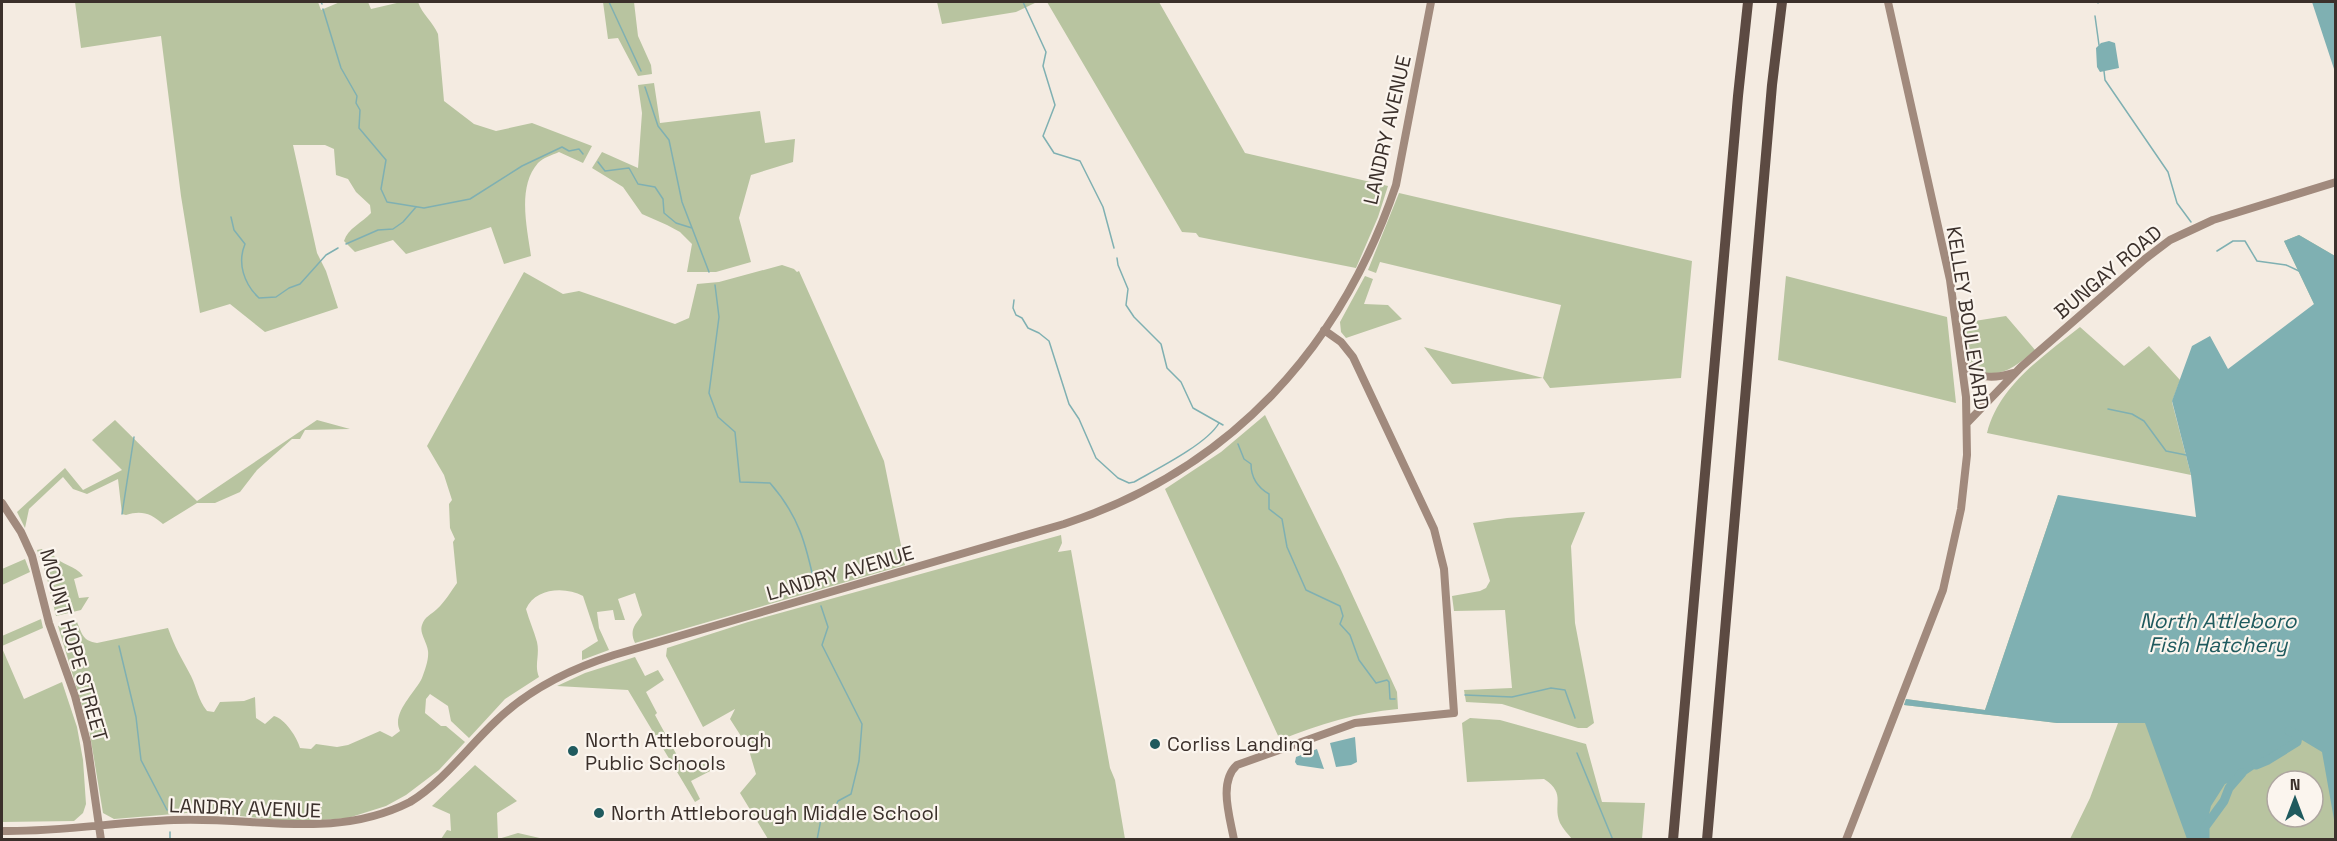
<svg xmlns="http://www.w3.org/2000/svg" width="2337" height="841" viewBox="0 0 2337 841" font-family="'Space Grotesk',sans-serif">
<rect width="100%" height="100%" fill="#f4ebe1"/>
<path fill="#b8c4a0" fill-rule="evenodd" d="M75 2H318L321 10 340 2H368L371 9 401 2H418C422 14 433 22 438 34L444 101 474 124 496 131 532 123 592 146 583 163 559 152C552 155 543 158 538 163 517 187 527 227 531 256L504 264 491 227 406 254 393 240 355 252 344 241C348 228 362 223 371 213L370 205 356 192 348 179 336 175 334 149 325 145H293L317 253 326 271 338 308 265 332 230 304 200 313 181 196 161 36 81 48Z
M603 2H634L638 36 651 65 652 74 638 76 618 38 608 39Z
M937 2H1037L1016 12 942 24Z
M1047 2H1159L1245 153 1388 186 1378 217 1356 268 1199 237 1196 233 1182 232Z
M654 83 660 123 760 111 765 143 795 139 793 162 751 175 739 218 751 262 716 272H687L692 244 680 232 667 225 642 214 623 187 592 168 602 152 638 168 642 113 638 85Z
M1399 193 1692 261 1681 378 1550 388 1543 378 1452 384 1424 347 1543 378 1561 305 1380 262 1376 273 1368 270Z
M2299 235 2335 256V839H2070L2090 798 2118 723H2057L1904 705 1906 699 1985 710 2058 495 2113 667 2315 306 2284 241ZM2277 781H2313V817H2277Z
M782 265 794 269 797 272 799 271 884 461 905 565 635 643C629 630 635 625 642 615L635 593 618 599 625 620H615L613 610 597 612 599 628 609 650 582 660V651L598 641 583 596C565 586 535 588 526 609 529 620 534 631 537 642 540 655 534 666 539 677L505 699 469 738 451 721 448 706 430 694 426 699 425 713 441 726H446L465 742 439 770 406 795 386 806 348 818 296 822 231 815 186 813 114 819 103 813 89 729 58 626 77 622C82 634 83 641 97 643L168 628C175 648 181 657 191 676 197 688 198 700 207 711L214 712 220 702 244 701 255 697 256 718 265 724 274 716C285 719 297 737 300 748L311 749 316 744 337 747 348 745 380 731 392 737 400 731C391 713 415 693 422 678 425 670 429 659 428 651 427 642 419 633 422 625 425 616 431 615 437 609 445 602 451 591 457 583L453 542 455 539 450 528 449 504 452 500 444 475 427 446 524 272 563 294 579 291 675 324 689 318 697 284 719 282Z
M1365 276 1373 279 1364 304 1388 305 1402 319 1346 338 1341 332 1340 322Z
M1786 276 1947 317 1956 403 1778 360Z
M2006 316 2035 350C2020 363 2004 378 1982 372 1975 370 1970 367 1968 360 1963 350 1964 335 1962 323Z
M2080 327 2124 366 2149 346 2180 380 2172 402 2191 475 1987 433C1999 385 2044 356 2080 327Z
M1265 415 1341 570 1397 692 1398 709C1356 713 1320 724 1280 740L1165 489 1221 452Z
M115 420 197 501 317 420 350 429 305 430 300 439H292L257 470 240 492 215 503H197L163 524C151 513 141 510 126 515L122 514 118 479 87 494 73 489 63 477 29 509 25 528 17 512 65 468 83 490 122 470 92 440Z
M1585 512 1571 546 1575 623 1594 723 1587 728H1578L1502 704 1466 702 1464 690 1512 688 1505 610 1454 611 1452 596 1480 591 1486 588 1490 581 1473 523 1507 518Z
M1061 535 1062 543 1058 552 1071 550 1110 768 1115 780 1125 839H768L740 793 756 774 748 747 730 719 735 709 703 727 666 656 667 648 748 622Z
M42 549 46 556 53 555C61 565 75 565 83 576L74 579 79 598 89 597 81 610 56 616 46 574 37 550Z
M25 559 30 572 2 585V569Z
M41 619 43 628 2 646V636Z
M2 648 24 699 62 682 77 727 83 760 86 804 83 813 74 821 2 822Z
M635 657 645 676 658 670 664 680 646 692 657 713 655 715 685 770 709 759 714 769 691 781 700 799 695 802 628 690 557 686 585 673Z
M1470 718 1500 720 1586 744 1602 802 1645 803 1642 839H1572C1568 834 1563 829 1560 823 1552 804 1567 794 1544 779L1467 782 1462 723Z
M475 765 517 801 497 813 498 839 518 833 544 839H441L447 830 451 831 450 814 432 806Z"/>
<path fill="#7fb0b2" d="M2312 2H2335V72Z
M2109 41 2115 43 2119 68 2100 72 2097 67 2096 48 2101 43Z
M2299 235 2335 256V825L2322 752 2297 737 2293 743 2238 780 2225 784 2211 806 2203 839H2187L2145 723H2057L1904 705 1906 699 1985 710 2058 495 2196 517 2191 475 2172 401 2192 346 2210 336 2228 369 2314 304 2284 241Z
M1355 737 1357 762 1351 765 1336 767 1330 743Z
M1317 749 1324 769 1297 765 1295 762 1296 757Z"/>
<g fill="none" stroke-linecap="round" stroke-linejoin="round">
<path stroke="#7fb0b2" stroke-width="1.5" d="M321 2 322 4
M609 2 641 71
M1023 2 1046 52 1043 66 1055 105 1043 136 1054 153 1080 161 1103 207 1114 248
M2098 2V3
M323 9 341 68 357 96 356 103 360 110 359 128 386 160 381 189 387 202 424 208 470 199 522 166 562 147 569 151 579 149 583 154
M2095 16 2099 45
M2104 71 2105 80 2168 172 2177 203 2191 222
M645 87 658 126 669 140 682 202 709 272
M598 162 605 171 629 168 638 184 655 187 663 199 664 213 676 223 692 228
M231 217 234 230 245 244C237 263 244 284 259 298L276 297 289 288 300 284 326 255 338 248
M346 244 378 230 393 229 403 222 416 207
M2217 251 2233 241H2245L2257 261 2286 265 2299 271
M1117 258 1118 265 1128 289 1126 305 1134 317 1161 344 1167 368 1181 382 1193 408 1223 425
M715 285 719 317 709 393 718 417 735 432 740 482 770 483C799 516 806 544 815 586
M1014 300 1013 308 1016 315 1022 318 1028 328 1039 333 1049 341 1069 404 1079 419 1096 458 1118 478 1129 483 1134 482C1157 469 1207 444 1219 423
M2108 409 2132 414 2144 421 2166 451 2186 455
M1238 444 1244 459 1251 464C1251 477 1257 487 1269 494V509L1282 519 1287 547 1306 590 1340 606 1343 616 1340 624 1350 635 1359 660 1376 683 1387 680 1389 682 1390 699H1395
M122 514 134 437
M119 646 136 717 141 760 167 810
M1465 695 1512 697 1551 688 1565 690 1575 718
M1577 753 1613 840
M170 832V840
M817 840 821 819 832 813 838 801 851 794 859 761 862 724 822 645 828 627 821 606"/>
<path stroke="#7fb0b2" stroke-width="9" d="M2256 765 2268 760 2297 742 2298 735 2289 731
M2205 840V827L2224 801 2229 788 2242 773"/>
<path stroke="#a18a7d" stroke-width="8" d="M1962 364C1978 379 1993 379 2013 373
M1967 423 2021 367 2145 259 2170 240 2213 220 2336 182
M2 503 21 532 32 556 49 623 75 696 87 742 101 840
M2 831C60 832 116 822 174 820 256 816 333 841 410 802 444 781 467 748 496 721 529 689 570 669 614 655L1064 524C1230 470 1341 348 1396 185L1431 2
M1234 840C1230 817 1218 782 1237 765L1355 723 1454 713 1444 569 1434 529 1353 357 1341 342 1324 330
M1846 840 1943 590 1961 509 1967 455 1966 397 1950 280 1888 2"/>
<path stroke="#5c4a42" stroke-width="10" d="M1673 840 1738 96 1748 2
M1707 840 1772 85 1782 2"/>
</g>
<g fill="#1f5a5e" stroke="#fbf5ee" stroke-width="2">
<circle cx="1155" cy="744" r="6"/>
<circle cx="573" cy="751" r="6"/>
<circle cx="599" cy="813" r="6"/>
</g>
<g text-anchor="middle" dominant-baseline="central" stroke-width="4.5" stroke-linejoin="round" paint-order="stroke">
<g font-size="20" fill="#3b302b" stroke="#fbf5ee">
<text transform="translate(1387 130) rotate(-77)">LANDRY AVENUE</text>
<text transform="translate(2108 272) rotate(-40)">BUNGAY ROAD</text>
<text transform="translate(1968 318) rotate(81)">KELLEY BOULEVARD</text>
<text transform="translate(840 573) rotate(-16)">LANDRY AVENUE</text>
<text transform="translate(74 645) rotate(74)">MOUNT HOPE STREET</text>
<text transform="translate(245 808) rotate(2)">LANDRY AVENUE</text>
</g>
<g font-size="20" fill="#3b302b" stroke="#fbf5ee" text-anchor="start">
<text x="585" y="740">North Attleborough<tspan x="585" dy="23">Public Schools</tspan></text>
<text x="1167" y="744">Corliss Landing</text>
<text x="611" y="813">North Attleborough Middle School</text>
</g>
<g font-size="21" font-style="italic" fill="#1f5a5e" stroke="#fbf5ee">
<text x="2218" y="620">North Attleboro<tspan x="2218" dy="24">Fish Hatchery</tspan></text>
</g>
</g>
<rect width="2337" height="841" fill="none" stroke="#3b302b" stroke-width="6"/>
<g transform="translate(2295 799)"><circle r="28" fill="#fbf5ee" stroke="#aea6a0" stroke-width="1.5"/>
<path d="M0-4.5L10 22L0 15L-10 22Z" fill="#1f5a5e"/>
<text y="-9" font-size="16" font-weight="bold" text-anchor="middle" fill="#3b302b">N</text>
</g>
</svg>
